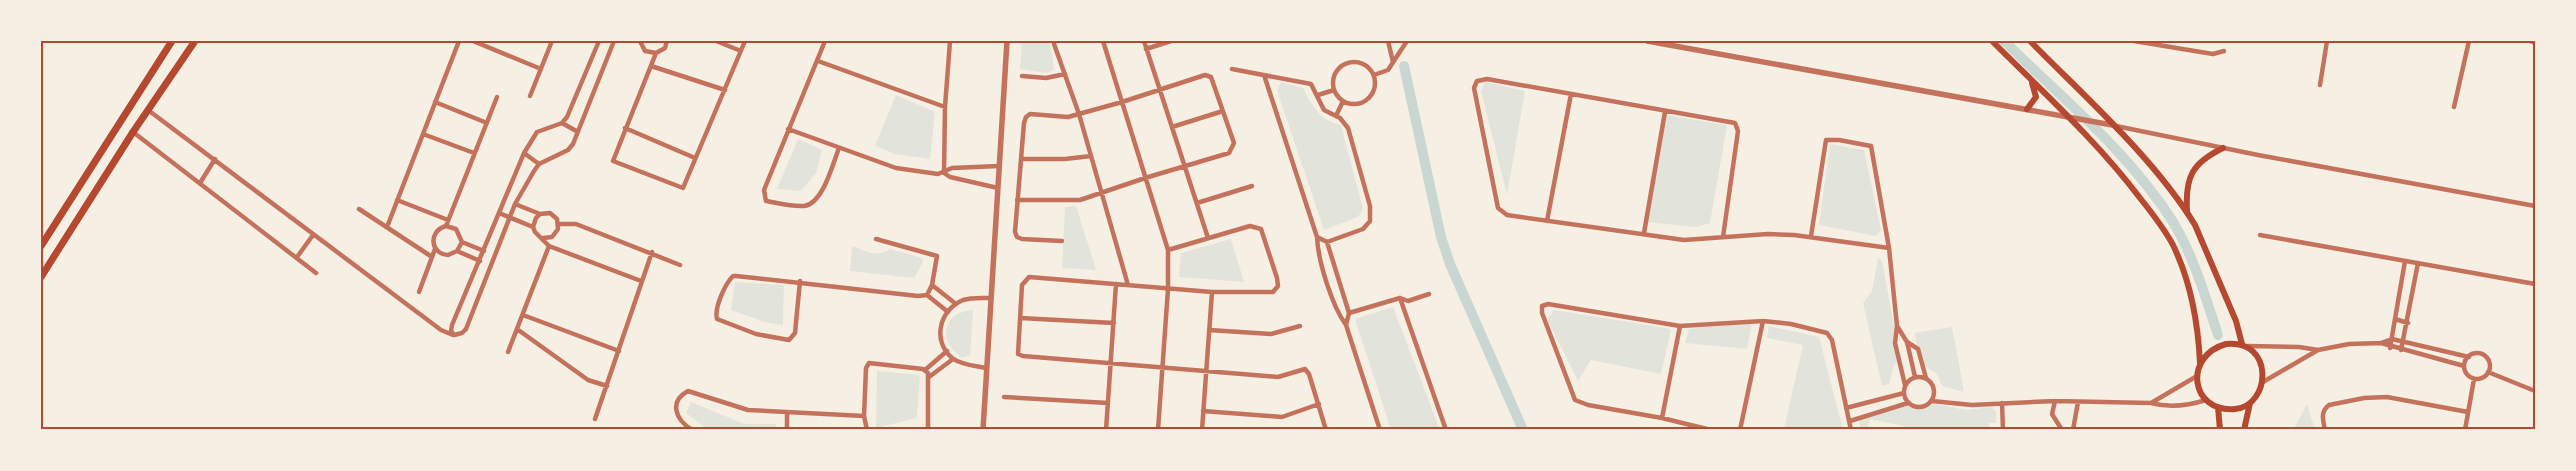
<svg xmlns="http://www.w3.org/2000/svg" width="2576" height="471" viewBox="0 0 2576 471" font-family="'Golos Text',sans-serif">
<rect width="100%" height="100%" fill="#f6efe4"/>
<path fill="#e2e4dc" d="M1022 41H1050L1054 70 1046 73 1020 69Z
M1281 82 1303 88C1311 105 1321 121 1341 125L1363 209 1358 217 1324 230 1277 90Z
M1486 82 1525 91 1507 195 1481 91Z
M896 95 935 112 930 159 895 154 875 146Z
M1667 115 1727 125 1710 223 1696 227 1646 222Z
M798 139 822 150 816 173 801 191 777 189Z
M1830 144 1864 150 1881 230 1876 236 1819 225Z
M1076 206 1096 270 1062 268 1065 207Z
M1231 239 1244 282 1179 277 1181 253Z
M852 246C868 251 874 259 890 249L922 258 923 262 914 278 850 271Z
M1878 258 1882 261 1900 358 1894 365 1889 384 1882 386 1863 303 1872 291Z
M735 282 784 285 783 325 765 322 731 310Z
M1393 307 1440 430H1391L1355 319Z
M973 310 970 355 962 358C938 342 941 312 973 310Z
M1554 310 1667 328 1671 330 1661 374 1591 360 1578 381 1547 319Z
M1752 323 1747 349 1685 343 1689 329Z
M1769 326 1819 337 1843 430 1784 429 1803 345 1767 338Z
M1952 327 1964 392 1942 386 1937 374 1920 363 1915 333Z
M877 371 920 375 917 418 876 428Z
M691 402 744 424H776V430H709L686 413Z
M1935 404 1966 410 1992 407 1996 412V423H1989V430H1922L1870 419 1867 430H1861L1859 419 1907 406 1922 408Z
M2307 404 2315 430H2293Z"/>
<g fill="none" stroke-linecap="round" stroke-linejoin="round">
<path stroke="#c9d6d2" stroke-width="10" d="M2004 41C2062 98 2129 152 2173 222 2194 257 2205 296 2218 335
M1404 66 1441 237 1450 264 1523 430"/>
<path stroke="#c5725c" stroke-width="4.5" d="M473 41 541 69
M599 41 567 117 562 123 537 132 524 153 452 325 451 331 454 335 462 333 466 329 515 204 534 171 539 164 568 150 573 144 614 41
M640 41 645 51 656 53 665 48 667 41
M716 41 741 51
M825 41 764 190 766 201C778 203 792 207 804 206 823 204 833 163 839 148
M1103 41 1168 250V289L1158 430
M1144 41 1208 238
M1388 41 1393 62
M2134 41 2213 54 2224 51
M2530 41 2535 43
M1054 44 1079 114 1128 285
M1146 49 1171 41
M656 53 613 161 683 188 745 41
M818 61 945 107
M1333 83a21 21 0 1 1 42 0a21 21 0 1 1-42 0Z
M651 66 725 90
M1232 69 1311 84 1324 110 1340 118 1348 128 1370 206V221L1363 229 1327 242
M1264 75 1317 237C1318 261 1332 306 1346 325L1380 430
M1374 75 1388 70 1407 41
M1022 76 1046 78 1065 74
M2320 85 2327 41
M1318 95 1334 90
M530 96 552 41
M435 102 487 123
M2454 107 2469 41
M148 110 441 330 453 335
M1336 116 1343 101
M562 123 578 132
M2116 126 2258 155 2535 206
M1172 127 1223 111
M625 128 695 158
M788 129 896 168 938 174 952 168 999 166
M133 132 316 273
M423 134 474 153
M524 153 539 164
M1021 159H1065L1091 156
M944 173 945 107 950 41
M944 173 950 177 998 188
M200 183 215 159
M397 200 448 220
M1017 200H1080L1145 178 1229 153 1234 143 1211 77 1205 75 1122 102 1068 117 1030 114 1026 117 1024 123 1015 232 1017 237 1022 239 1062 241
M1197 203 1252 186
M515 204 540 214
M359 209 432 257
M499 213 533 227
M1547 221 1571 94
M559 224H576L680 265
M446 226 456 229 462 242 457 251 448 255C430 254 428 231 446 226L497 97
M387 227 459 41
M1644 233 1665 112
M2260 235 2535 284
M1811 236 1826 140H1839L1871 146 1889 248 1897 326 1895 343 1905 385
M1317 237 1327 242 1349 313 1346 325
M1723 237 1738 131 1735 123 1487 79 1477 81 1474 88 1498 208 1507 215 1684 240 1768 234 1794 235 1889 248
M543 238 552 237 558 229 557 219 550 213 540 214 536 218 533 227 535 232 549 246 641 281
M876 239 937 256 932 285 927 295
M462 242 484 251
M1168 250 1250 226 1261 229 1277 278 1278 286 1273 292H1212L1029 277 1022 285 1018 354 1023 356 1278 377 1305 369 1309 374 1326 430
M457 251 480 261
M297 257 313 235
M800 281 795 333 789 340 756 334 717 319C714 308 725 284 733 276H736L918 296 927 295 948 312
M932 285 956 304
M419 292 435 249
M1400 298 1446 430
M1349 313 1400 298 1408 301 1429 294
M523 315 619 351
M1020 318 1114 323
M2395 319 2408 323
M1897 326 1907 342 1915 377
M517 329 588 380 607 386
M1209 330 1271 334 1300 326
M1907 342 1918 349 1926 378
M2381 343 2392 339 2469 357
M2248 346 2299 347 2318 350
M2390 348 2405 261
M2401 350 2418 263
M508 352 549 246
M2464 366a13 13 0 1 1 26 0a13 13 0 1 1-26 0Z
M986 368C976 366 961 365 952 358 932 341 939 310 963 300 972 297 982 298 991 298
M925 370 947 351
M2488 372 2535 391
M1904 392a15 15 0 1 1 30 0a15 15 0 1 1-30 0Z
M929 377 953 359
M2263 382 2318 350 2349 344 2381 343 2464 366
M1004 397 1108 403
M1932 401 1972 405 2055 401 2151 403C2170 408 2187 406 2206 400
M2055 401 2052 414 2062 430
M2002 403 2003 430
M2151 403 2197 376
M1846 408 1904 393
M1203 411 1282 417 1319 404
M787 413V430
M1662 418 1680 326
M595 419 652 252
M1850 421 1908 403
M692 430C676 420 668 402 688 391L748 410 864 416
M867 430 864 416 866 368 869 363 923 369 928 373V430
M1106 430 1116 284
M1202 430 1212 292
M1711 430 1662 418 1588 405 1575 400 1542 313V306L1548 304 1680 326 1763 321 1791 324 1827 333 1832 340 1851 430
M1740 430 1763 321
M2073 430 2078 402
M2325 430C2323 420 2320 412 2329 405L2364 398 2387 397 2468 412
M2465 430 2474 379"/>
<path stroke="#c5725c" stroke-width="5.5" d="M1647 41 2112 125
M983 430 1007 41"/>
<path stroke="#b5482f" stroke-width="6" d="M1992 41C2043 92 2097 141 2140 198 2152 213 2164 228 2173 245 2191 282 2198 322 2200 363
M2030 41C2085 97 2154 158 2195 225L2236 321 2242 344
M2027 109 2036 97 2032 83
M2187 211C2185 177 2192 163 2223 148
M2226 344C2275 339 2271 406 2235 409 2190 413 2183 356 2226 344Z
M2218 407 2220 430
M2244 430 2250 403"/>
<path stroke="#b5482f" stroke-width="7" d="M41 246 172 41
M41 277 133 132 195 41"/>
</g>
<rect width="2576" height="471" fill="none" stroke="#f6efe4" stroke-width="85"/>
<rect x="42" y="42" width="2492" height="386" fill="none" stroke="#b5482f" stroke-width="2"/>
</svg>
